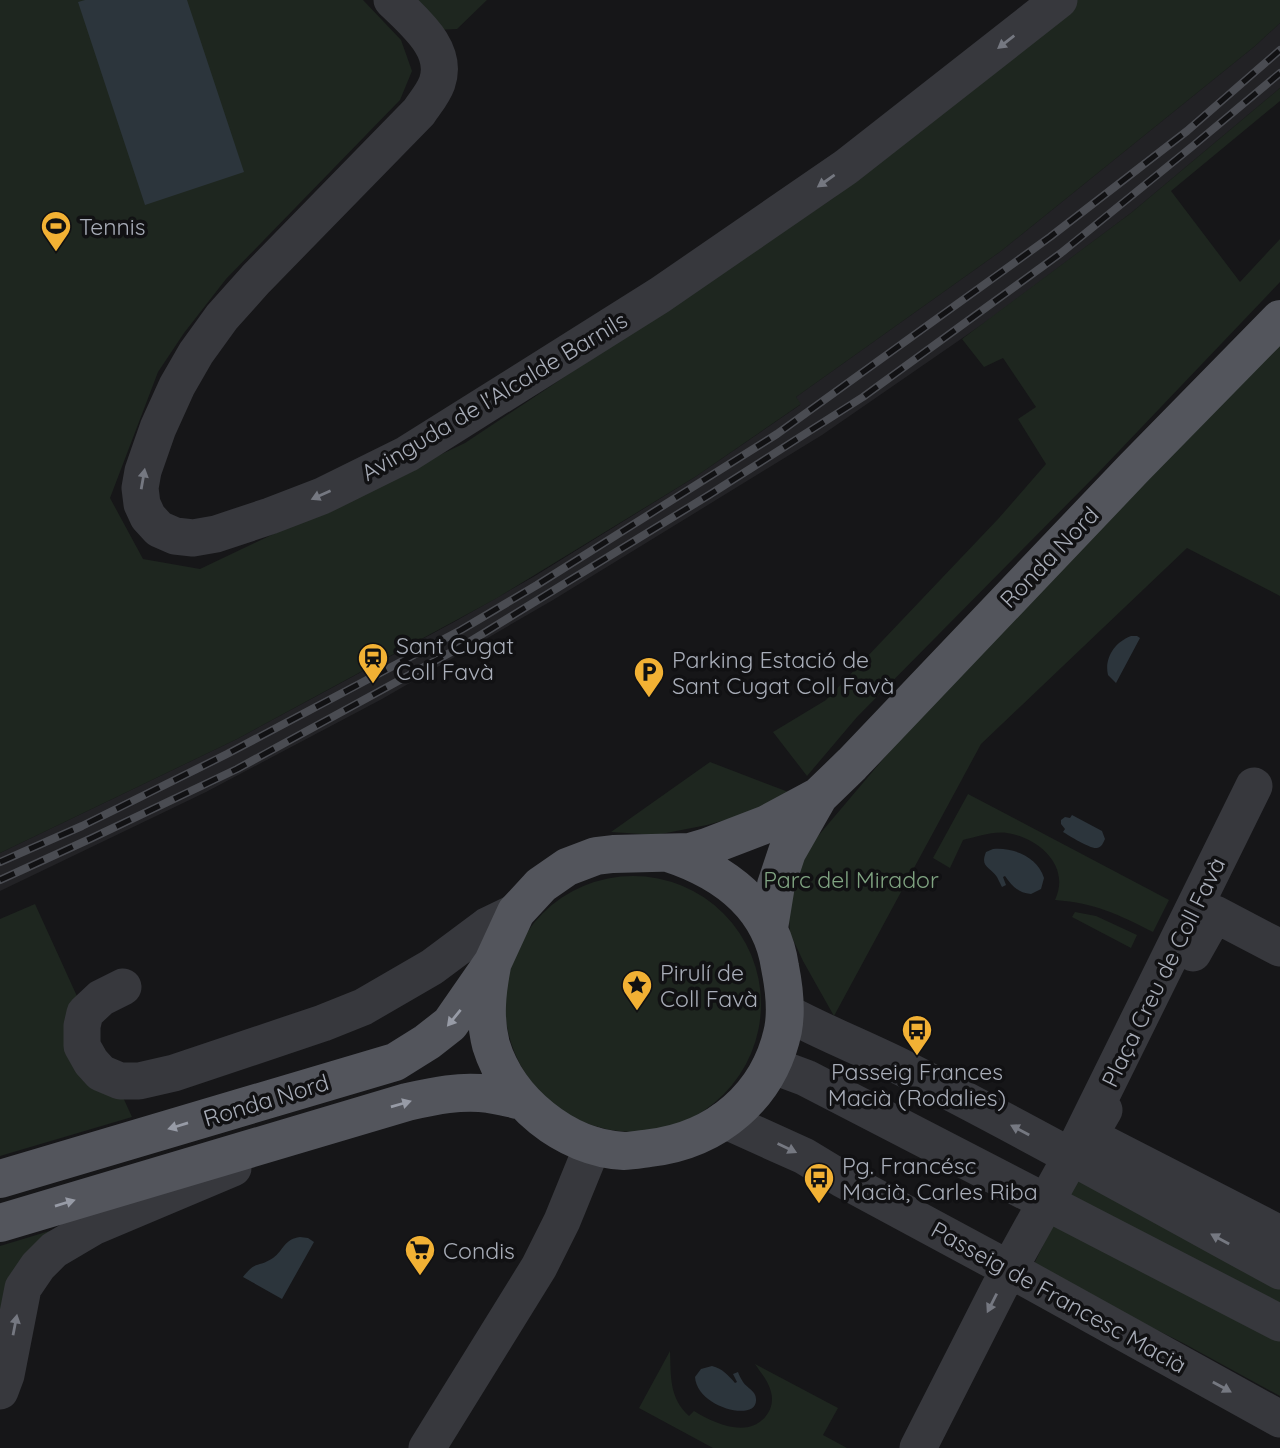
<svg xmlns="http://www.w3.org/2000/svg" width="1280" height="1448" viewBox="0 0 1280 1448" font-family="Quicksand,sans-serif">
<rect width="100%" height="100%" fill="#161618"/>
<path fill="#222225" d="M1280 23V88L1131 213 990 319 822 435 553 600 382 699 206 792 0 891V853L237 739 454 622 535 576 695 477 800 405 796 397 1001 251 1255 46Z"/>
<path fill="#1e261f" d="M0 0H363L401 40 412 71 400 100 226 279 184 333 158 372 110 498 143 559 200 569 465 443 835 197 1069 0H1280V23L1255 46 1001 251 796 397 801 404 695 477 497 598 237 739 0 853Z
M402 0H487L457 29 433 30Z
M1280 88V101L1171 191 1240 282 1280 239V282L1098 473 857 717 807 776 773 732 826 700 999 518 1046 464 1018 419 1036 407 1003 358 984 367 962 339 1131 213Z
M1280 319V596L1187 548 981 744 834 1016 803 961 790 933 787 892 813 842 1087 518Z
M710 762 791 793 758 811 707 825 656 835 611 832Z
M968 794 1169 900 1153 932C1117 914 1096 903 1055 900 1071 866 1039 838 1007 833 993 831 976 837 963 840L950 868 933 858Z
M505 1004a128 128 0 1 1 256 0a128 128 0 1 1-256 0Z
M35 904 132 1117 0 1156V919Z
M1075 912 1096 916 1137 935 1131 948 1072 917Z
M1076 1178 1280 1289V1396L1183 1343 1032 1268Z
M76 1223 0 1317V1246Z
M670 1351C671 1376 669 1398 689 1416L694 1411C715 1424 751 1440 768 1413 772 1407 773 1399 771 1392 769 1382 761 1373 755 1364L838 1408 823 1435 847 1448H713L639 1408Z"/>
<path fill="#2c353c" d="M85 0H187L244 172 145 205 78 2Z
M1131 636H1137L1140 638 1116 683 1108 675C1104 658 1115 642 1131 636Z
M1072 815 1102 831 1105 839C1103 843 1102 847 1097 848 1090 849 1070 836 1063 832L1065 829 1061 824V820L1065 817 1070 818Z
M993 849C1013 847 1038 857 1044 878L1041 889 1031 894C1018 893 1012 886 1005 876L1003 877 1006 885 1002 887C1002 887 997 877 997 877 989 866 980 867 986 852Z
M300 1237 308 1238 314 1242 282 1299 243 1277C256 1260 258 1268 273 1258 284 1250 284 1239 300 1237Z
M712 1366C723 1369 728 1375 735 1383L737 1382 733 1374 738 1372C739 1375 741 1379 743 1382 747 1388 756 1391 756 1399 758 1423 697 1408 695 1377L701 1369Z"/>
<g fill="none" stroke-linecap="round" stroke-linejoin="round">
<path stroke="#37383d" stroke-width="37" d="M392 0C414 22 449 49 437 83 433 94 425 103 419 112L256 279 222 317 196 353 177 386 158 428 143 471 140 488 142 504 148 517 159 529 175 536 193 538 216 534 270 516 322 496 407 454 660 295 846 167 1059 0
M1193 953 1215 914 1280 948
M123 987 101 998 85 1013 82 1026V1046L91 1062 101 1073 120 1081H139L174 1073 323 1023 363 1007 432 967 487 926 516 912
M785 1012C824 1033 865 1049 905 1069 1032 1133 1155 1203 1280 1271
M771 1065 806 1078 1280 1323
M1104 1110 1089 1136 1280 1234
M724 1120 804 1156 842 1179 1009 1269 1280 1419
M0 1391 6 1375 23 1288 38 1266 54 1250 93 1227 233 1168
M427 1448 539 1267 562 1221 593 1145
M918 1448 1009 1269 1071 1157 1254 786"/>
<path stroke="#53555c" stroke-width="38" d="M769 928 776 885 787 852 819 796 852 764 1134 468 1280 319
M492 966C487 992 484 1018 491 1045 508 1101 565 1148 624 1151 632 1151 642 1149 650 1148 717 1140 769 1096 783 1030 787 1009 784 987 780 967 771 905 723 871 668 853
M0 1179 395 1062 427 1042 450 1024 493 962 516 912 541 885 567 867 596 856 613 854 690 852 707 847 767 824 819 796
M0 1223 407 1102C434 1096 461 1090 489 1094 500 1096 511 1098 522 1101"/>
<g stroke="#4a4c52" stroke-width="8">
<path id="rail" d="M0 862 82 826 227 754 461 630 537 585 777 434 1050 237 1187 131 1280 50
M0 880 92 838 237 769 466 644 709 495 863 397 1061 253 1194 145 1280 73"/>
</g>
<use href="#rail" stroke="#111113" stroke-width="5" stroke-dasharray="16" stroke-linecap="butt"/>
</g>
<defs><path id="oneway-solid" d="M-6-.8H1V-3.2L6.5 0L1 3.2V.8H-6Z" transform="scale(1.75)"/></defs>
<g fill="#757881">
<use href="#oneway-solid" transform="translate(1006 42) rotate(142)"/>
<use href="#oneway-solid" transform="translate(826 181) rotate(145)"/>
<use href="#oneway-solid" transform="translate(143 479) rotate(-80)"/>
<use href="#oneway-solid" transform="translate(321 495) rotate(156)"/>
<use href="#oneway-solid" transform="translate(1020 1130) rotate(-152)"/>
<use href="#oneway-solid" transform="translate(787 1148) rotate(26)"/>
<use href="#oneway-solid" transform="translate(1220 1239) rotate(-151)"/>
<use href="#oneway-solid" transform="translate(992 1303) rotate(117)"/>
<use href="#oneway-solid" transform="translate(15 1325) rotate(-79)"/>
<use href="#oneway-solid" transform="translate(1222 1387) rotate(29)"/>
</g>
<g fill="#979ba6">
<use href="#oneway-solid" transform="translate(454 1018) rotate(129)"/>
<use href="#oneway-solid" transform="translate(401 1104) rotate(-16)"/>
<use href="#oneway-solid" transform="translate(178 1126) rotate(163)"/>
<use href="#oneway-solid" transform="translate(65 1203) rotate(-17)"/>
</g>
<defs>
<g id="stadium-pin" transform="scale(1.575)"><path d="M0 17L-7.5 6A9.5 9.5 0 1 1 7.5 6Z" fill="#f2b134" stroke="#111113"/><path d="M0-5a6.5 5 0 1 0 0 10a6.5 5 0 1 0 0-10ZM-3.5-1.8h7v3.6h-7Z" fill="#111"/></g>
<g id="station-pin" transform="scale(1.575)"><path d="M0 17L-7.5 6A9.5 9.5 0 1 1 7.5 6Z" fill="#f2b134" stroke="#111113"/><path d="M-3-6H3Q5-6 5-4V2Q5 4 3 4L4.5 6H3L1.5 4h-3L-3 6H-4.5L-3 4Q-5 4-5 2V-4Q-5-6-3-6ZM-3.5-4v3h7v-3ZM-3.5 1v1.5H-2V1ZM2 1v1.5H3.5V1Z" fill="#111"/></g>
<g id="parking-pin" transform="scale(1.575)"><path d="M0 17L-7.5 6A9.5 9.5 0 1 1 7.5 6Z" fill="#f2b134" stroke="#111113"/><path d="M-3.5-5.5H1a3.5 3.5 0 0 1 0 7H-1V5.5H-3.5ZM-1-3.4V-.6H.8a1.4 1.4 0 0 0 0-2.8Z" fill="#111"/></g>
<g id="sight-pin" transform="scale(1.575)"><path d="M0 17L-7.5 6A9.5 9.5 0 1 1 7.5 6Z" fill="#f2b134" stroke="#111113"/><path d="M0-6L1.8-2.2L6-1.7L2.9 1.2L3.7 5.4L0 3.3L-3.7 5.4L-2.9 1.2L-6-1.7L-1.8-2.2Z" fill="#111"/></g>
<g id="bus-pin" transform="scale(1.575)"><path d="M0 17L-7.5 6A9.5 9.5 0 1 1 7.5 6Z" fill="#f2b134" stroke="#111113"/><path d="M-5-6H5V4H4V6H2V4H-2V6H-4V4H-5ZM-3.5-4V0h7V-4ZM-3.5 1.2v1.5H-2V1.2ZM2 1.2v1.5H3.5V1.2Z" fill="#111"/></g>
<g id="supermarket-pin" transform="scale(1.575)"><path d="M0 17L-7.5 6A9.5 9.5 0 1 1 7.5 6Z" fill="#f2b134" stroke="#111113"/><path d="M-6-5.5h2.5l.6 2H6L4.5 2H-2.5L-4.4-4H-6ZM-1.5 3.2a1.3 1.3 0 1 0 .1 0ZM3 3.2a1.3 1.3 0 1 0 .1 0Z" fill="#111"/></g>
</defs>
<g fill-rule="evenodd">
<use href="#stadium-pin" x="56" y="226"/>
<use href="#station-pin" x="373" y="658"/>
<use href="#parking-pin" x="649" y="672"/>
<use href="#sight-pin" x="637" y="985"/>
<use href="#bus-pin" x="917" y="1030"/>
<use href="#bus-pin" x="819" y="1178"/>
<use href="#supermarket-pin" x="420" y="1250"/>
</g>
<g text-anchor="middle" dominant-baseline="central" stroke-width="7" stroke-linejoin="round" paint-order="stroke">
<g font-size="23" fill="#a8adb8" stroke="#111113" text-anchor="start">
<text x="79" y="226">Tennis</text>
<text x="396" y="645">Sant Cugat<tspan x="396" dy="26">Coll Favà</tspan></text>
<text x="672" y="659">Parking Estació de<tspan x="672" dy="26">Sant Cugat Coll Favà</tspan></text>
<text x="660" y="972">Pirulí de<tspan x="660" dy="26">Coll Favà</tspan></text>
<text x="917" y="1071" text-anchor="middle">Passeig Frances<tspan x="917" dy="26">Macià (Rodalies)</tspan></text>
<text x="842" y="1165">Pg. Francésc<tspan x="842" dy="26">Macià, Carles Riba</tspan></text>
<text x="443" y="1250">Condis</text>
</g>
<g font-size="23" fill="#a8adb8" stroke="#111113">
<text transform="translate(494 396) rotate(-31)">Avinguda de l'Alcalde Barnils</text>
<text transform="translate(1049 557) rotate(-46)">Ronda Nord</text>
<text transform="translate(1163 972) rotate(-64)">Plaça Creu de Coll Favà</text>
<text transform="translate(266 1100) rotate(-17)">Ronda Nord</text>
<text transform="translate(1059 1297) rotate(29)">Passeig de Francesc Macià</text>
</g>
<g font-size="23" fill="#7fa381" stroke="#111113">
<text x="851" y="879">Parc del Mirador</text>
</g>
</g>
</svg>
